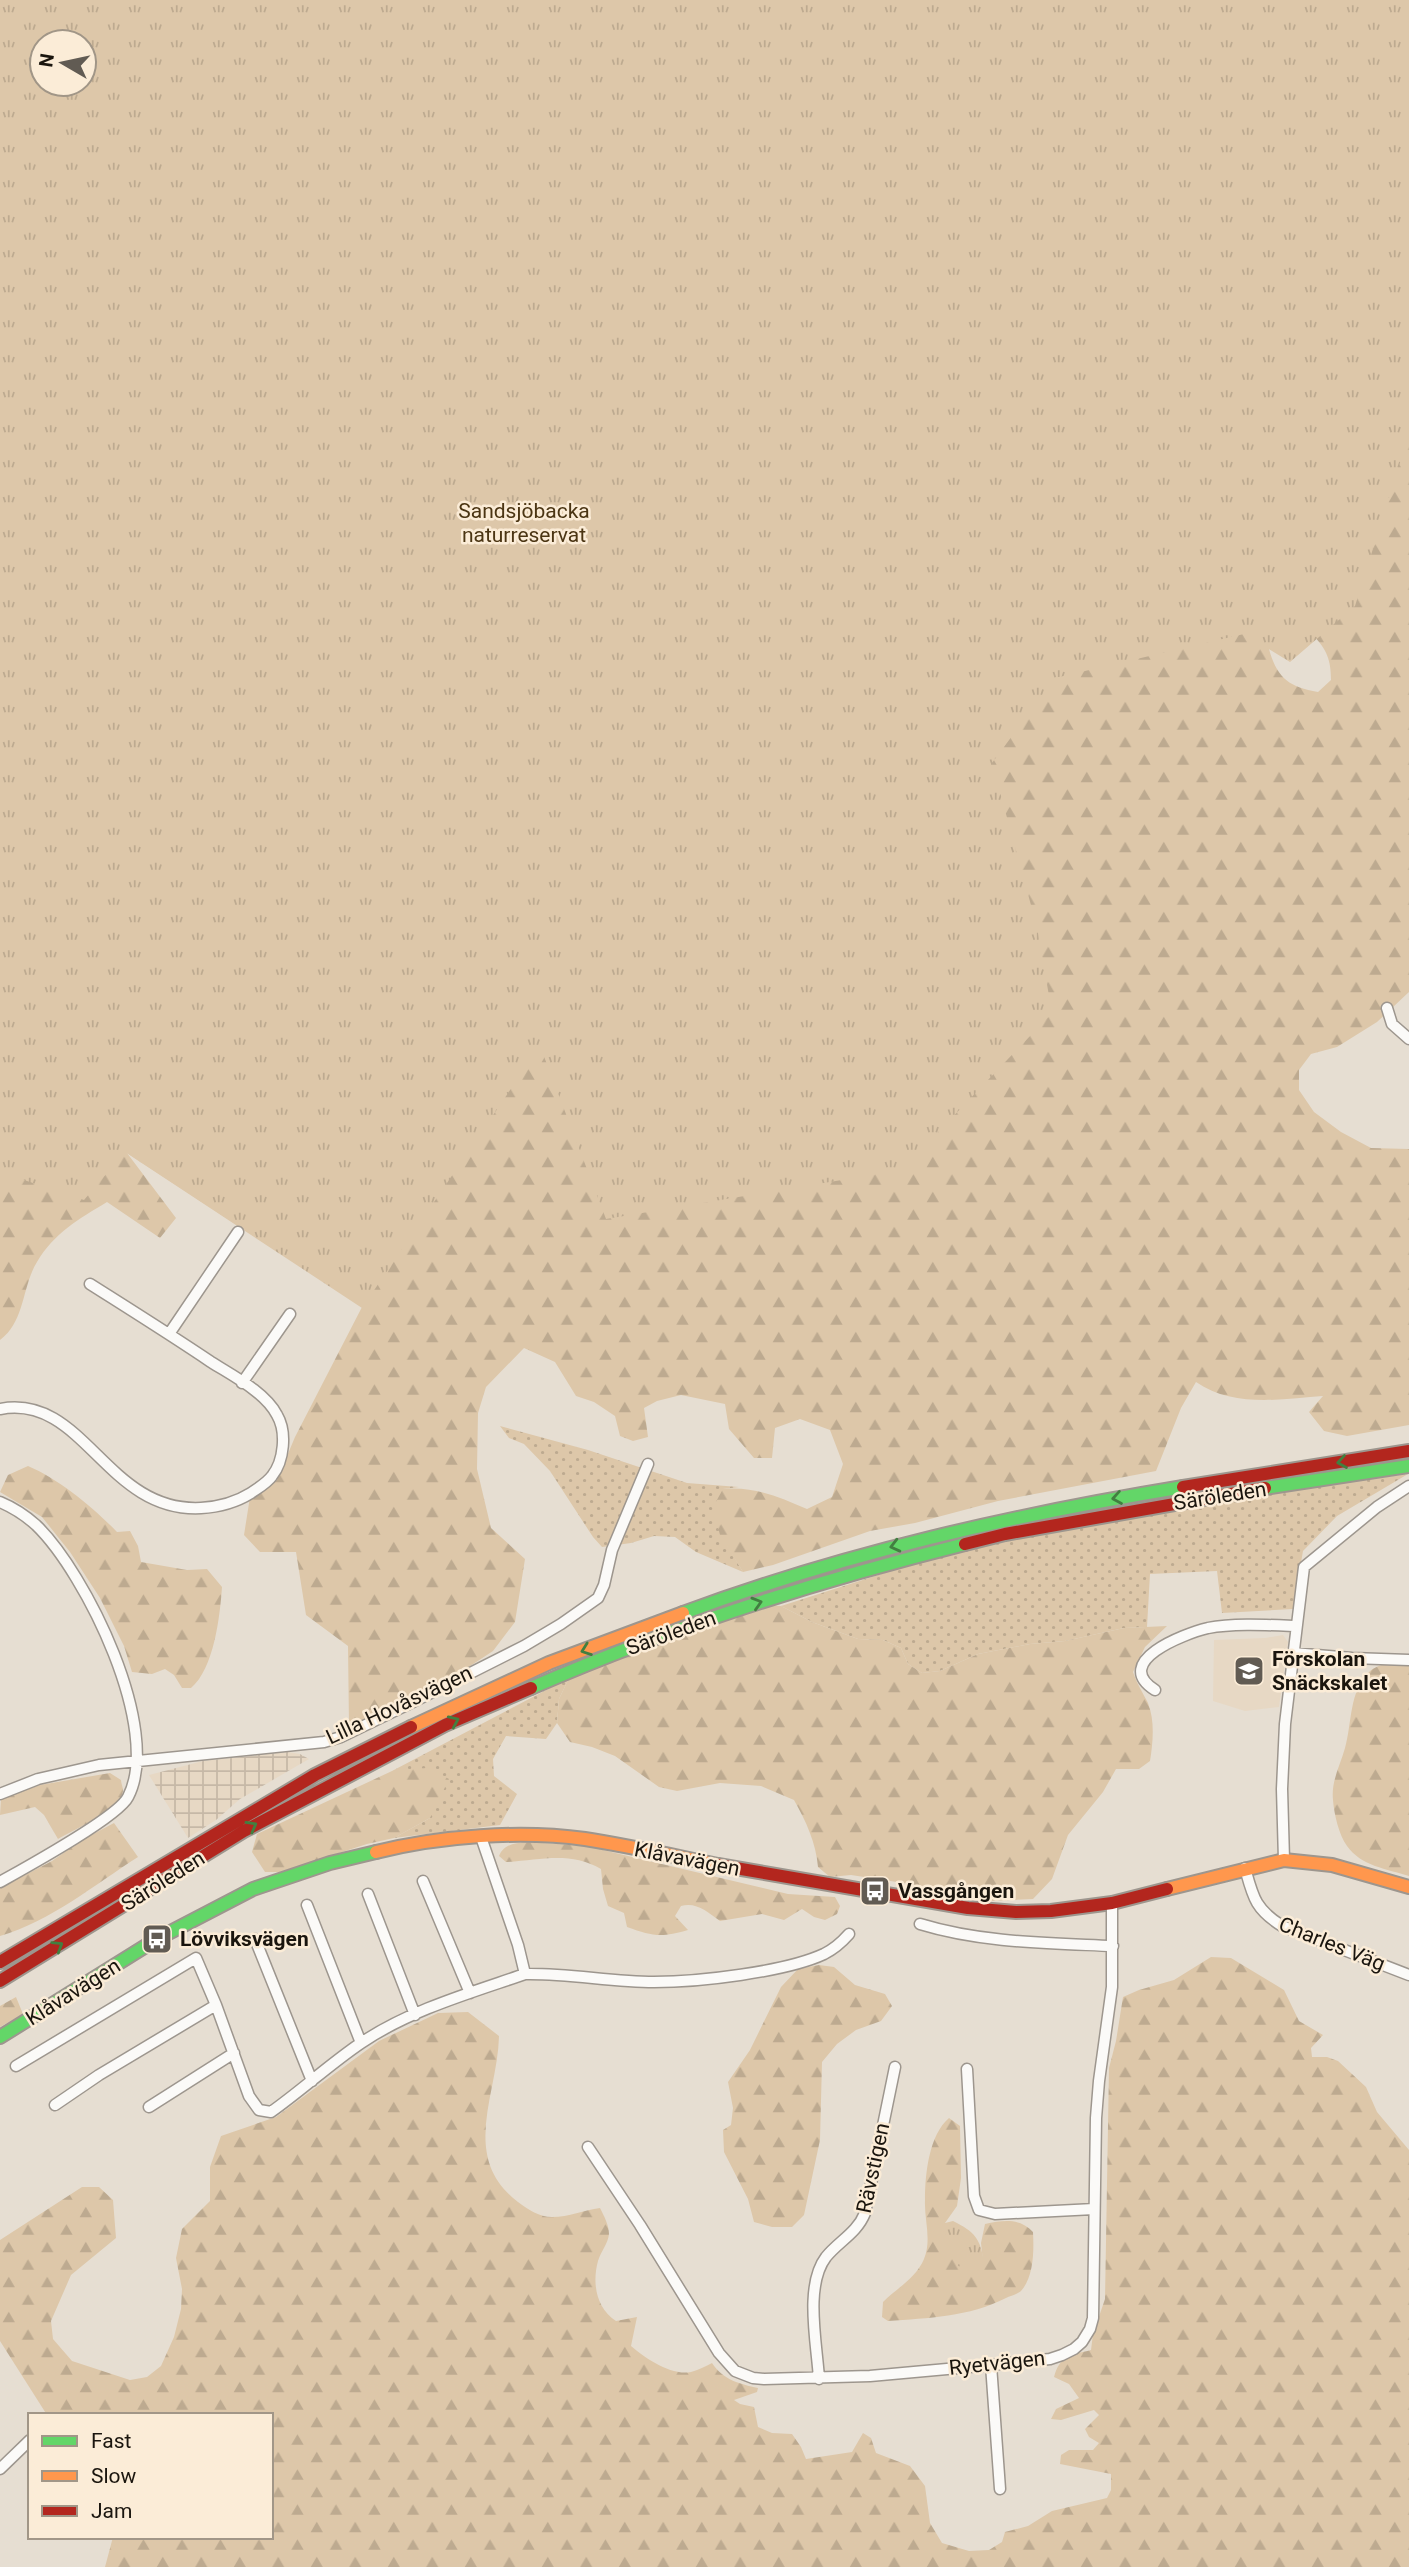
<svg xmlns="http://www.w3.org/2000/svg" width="1409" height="2567" viewBox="0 0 1409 2567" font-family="Roboto,sans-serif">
<defs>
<pattern id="industrial-grid" width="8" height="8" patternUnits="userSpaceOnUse" patternTransform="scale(1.75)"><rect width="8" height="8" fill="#e7d8c4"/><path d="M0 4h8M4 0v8" fill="none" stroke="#c6b8a7"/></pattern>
<pattern id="grass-dots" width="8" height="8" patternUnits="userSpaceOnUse" patternTransform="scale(1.75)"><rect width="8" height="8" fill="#ddc7a9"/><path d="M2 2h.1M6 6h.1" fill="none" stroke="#bdaa90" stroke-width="1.8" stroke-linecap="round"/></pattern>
<pattern id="forest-firs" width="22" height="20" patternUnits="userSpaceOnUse" patternTransform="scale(1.75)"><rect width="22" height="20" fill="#ddc7a9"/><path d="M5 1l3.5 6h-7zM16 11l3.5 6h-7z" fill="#bdaa90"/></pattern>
<pattern id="park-tufts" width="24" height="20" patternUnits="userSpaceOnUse" patternTransform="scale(1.75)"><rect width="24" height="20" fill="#ddc7a9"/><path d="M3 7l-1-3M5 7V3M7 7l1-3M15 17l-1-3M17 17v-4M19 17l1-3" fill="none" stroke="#bdaa90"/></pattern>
</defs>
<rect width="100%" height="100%" fill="#e6ded2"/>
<path fill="#e7d8c4" d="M1283 1635 1288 1642 1279 1707 1245 1711 1213 1701 1214 1640 1265 1638Z"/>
<path fill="url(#industrial-grid)" d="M288 1752 300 1754 309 1759 240 1799 216 1820 188 1838 149 1775 203 1761Z"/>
<path fill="url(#grass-dots)" d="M500 1426 588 1450 687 1483 739 1487 723 1489 721 1535 743 1572 696 1552 675 1537 654 1536 631 1543 602 1547 593 1537 550 1471 524 1444 509 1438Z
M1408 1474 1337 1516 1303 1551 1293 1609 1222 1613 1217 1571 1150 1574 1147 1627 1124 1628 1065 1641 1030 1644 978 1654 940 1671 922 1673 908 1664 901 1648 883 1640 858 1639 812 1622 781 1606 941 1555 1191 1503Z
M569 1678 559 1699 557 1723 546 1739 506 1736 493 1759 494 1776 517 1794 500 1825 394 1838 430 1818 392 1771Z"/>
<path fill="url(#forest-firs)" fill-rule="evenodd" d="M0 0H1409V992L1377 1022 1337 1047 1311 1054 1299 1070V1090L1314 1112 1341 1132 1371 1148 1409 1149V1425L1347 1436 1324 1431 1309 1412 1323 1396C1282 1399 1233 1408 1196 1382L1181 1408 1156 1471 998 1501 915 1523 870 1531 773 1565 743 1572 720 1535 713 1507 723 1489C754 1486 779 1497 807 1509L832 1497 843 1464 830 1430 800 1419 775 1428 772 1458H754L729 1429 725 1404 681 1395 657 1401 644 1408 648 1437 633 1441 620 1436 615 1416 594 1402 576 1396 555 1362 524 1348 486 1387 478 1413 477 1469 491 1528 525 1559 515 1622 493 1651 464 1670 349 1727 348 1646 306 1615 296 1552H260L244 1535 250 1497 277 1480 295 1437 362 1307 127 1153 176 1218 160 1238 107 1202C79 1219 54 1233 37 1262 22 1286 25 1322 0 1340ZM42 42H84V84H42ZM1313 635C1327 650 1331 660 1331 680L1318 692C1289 687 1277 678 1269 649Z
M28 1466C59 1479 94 1508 117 1532L130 1531 138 1546 141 1562 187 1570 207 1569 222 1587C220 1616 214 1669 191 1688H182L174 1675 165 1669 152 1674 132 1672 124 1646 100 1598 70 1552 42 1517 0 1492 8 1475Z
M764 1605 781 1606 812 1622 858 1639 883 1640 901 1648 908 1664 922 1673 940 1671 978 1654 1030 1644 1065 1641 1124 1628 1167 1626 1145 1647 1133 1672C1137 1684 1143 1693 1148 1703 1155 1721 1153 1742 1150 1761L1139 1769H1116L1103 1792 1068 1835 1052 1879 1033 1899 989 1901 949 1890 851 1875 830 1877 818 1867C816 1843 806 1821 794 1800L761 1786 720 1783 677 1791 659 1787 615 1756 592 1747 570 1742 557 1723 559 1699 569 1678Z
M1388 1662 1409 1665V1876C1387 1869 1361 1866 1347 1846 1339 1835 1334 1814 1333 1800 1331 1781 1340 1766 1345 1748 1352 1724 1349 1691 1369 1672 1374 1667 1382 1665 1388 1662Z
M427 1768 449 1779 430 1818 394 1838 367 1844 280 1872H265L252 1852 257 1834 392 1771Z
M110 1773 121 1780C121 1783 123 1787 123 1791 122 1808 72 1831 58 1839L44 1815 35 1807 0 1815 1 1799 40 1785Z
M114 1823 138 1857C94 1885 51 1921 0 1936V1888L52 1861 82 1840Z
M542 1843 586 1846 788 1894 835 1897 840 1906 837 1914 825 1920 814 1917 802 1909 784 1920 762 1914 720 1921C707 1912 697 1902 681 1906L675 1916 688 1930C661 1938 652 1936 627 1927L624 1913 608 1906 603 1889 601 1869C570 1851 541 1860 506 1862L499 1856C506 1839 527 1843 542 1843Z
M1211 1957 1231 1958 1284 1990 1299 2021 1323 2035 1311 2048 1312 2057H1327L1338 2061 1366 2087 1377 2112 1409 2150V2567H105L113 2537H271V2415H47L0 2341V2240L82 2187H99L113 2200 116 2238 71 2275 51 2321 53 2339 72 2361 130 2380 147 2377 161 2366 174 2337 181 2309 182 2289 176 2258 182 2229 210 2201V2167L221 2136 276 2117 379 2041 438 2013 468 2012 499 2036C498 2094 459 2157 518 2202 529 2210 539 2217 552 2217 569 2217 584 2210 600 2208 604 2216 609 2225 609 2234 608 2244 601 2251 598 2261 592 2283 596 2308 616 2321L637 2317 631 2346C645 2358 671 2376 691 2372 698 2370 706 2366 712 2363 723 2380 740 2384 758 2388L757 2392 734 2400 740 2404 754 2407 758 2427 772 2433 792 2434 801 2447 806 2459 852 2452 863 2433 871 2438 876 2453 910 2466 925 2486 930 2523 942 2543 969 2551 989 2550 1002 2542 1005 2532 1028 2526 1052 2511 1107 2498 1111 2490V2474L1060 2464 1061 2455 1069 2450H1093L1099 2443 1089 2437 1085 2429 1099 2415 1094 2410 1061 2420 1051 2419 1056 2409 1079 2398 1069 2384 1054 2377C1060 2355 1071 2355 1091 2350L1093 2334 1105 2299 1109 2068 1116 2041 1123 1997 1139 1990 1174 1980Z
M819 1965 834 1967 855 1985 885 1994 892 2006 881 2021 856 2030 837 2044 822 2062 820 2140 804 2215 792 2227H772L754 2222 748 2199 724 2152 723 2130 731 2125 733 2108 728 2082 750 2050 781 1987 798 1969Z
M16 1997 23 2014 0 2027V2006Z
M949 2118 960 2126 961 2178 957 2206 945 2223 983 2262 981 2243 985 2224C1004 2220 1020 2218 1033 2232 1034 2250 1034 2277 1021 2291 1018 2294 1010 2296 1006 2298 969 2317 928 2318 888 2321L882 2317 883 2302C897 2288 916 2278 924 2259 932 2240 924 2219 925 2200 925 2174 929 2135 949 2118Z"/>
<path fill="url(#park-tufts)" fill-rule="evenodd" d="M0 0H1409V434L1355 606 1290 662 1244 634 1055 678 992 763 1037 927 1052 1013 902 1170 606 1219 540 1046 362 1308 125 1152 84 1200 0 1172ZM42 42H84V84H42Z
M953 2221C975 2232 980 2238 984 2262L974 2271 962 2270C949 2255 944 2243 945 2223Z"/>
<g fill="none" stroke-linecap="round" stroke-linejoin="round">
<g stroke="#9d968e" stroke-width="13">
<path id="street" d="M1387 1008 1392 1024 1409 1039
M169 1334 238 1232
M242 1383 290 1314
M0 1409C84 1393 106 1513 201 1508 219 1507 235 1503 251 1493 258 1488 267 1483 272 1476 284 1461 287 1432 277 1415 265 1392 233 1376 211 1362 171 1335 131 1310 90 1284
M0 1502C12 1507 26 1516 36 1525 86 1573 163 1730 128 1797 118 1817 25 1868 0 1882
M1293 1653 1352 1658 1409 1660
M1155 1690C1111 1662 1183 1634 1208 1628 1233 1623 1269 1625 1296 1626
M0 1794 38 1779 99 1765 324 1742 341 1737 413 1702 524 1646 561 1624 598 1598 604 1585 612 1550 648 1464
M1284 1860 1282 1789 1285 1724 1304 1567 1377 1507 1409 1486
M1245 1868C1253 1897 1255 1909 1282 1926L1409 1975
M423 1881 470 1993
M368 1894 415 2015
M307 1905 361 2043
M920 1924C982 1943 1048 1943 1113 1946
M255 1939 312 2081
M525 1974C568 1973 611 1982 654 1982 699 1982 785 1972 824 1954 834 1949 842 1942 849 1934
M16 2066 196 1958 216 2005 249 2096 259 2110 271 2112C302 2090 330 2064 361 2043 410 2010 470 1993 525 1974L518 1945 481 1837
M967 2069 974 2196 979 2210 995 2214 1094 2209
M55 2105 99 2075 216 2005
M149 2107 234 2053
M588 2147 640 2225 719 2353 735 2371 753 2378 764 2379 870 2376 991 2365 1050 2359 1062 2355 1074 2349 1082 2342 1090 2329 1093 2318 1096 2118 1099 2081 1112 1987V1903
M991 2365 1000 2489
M819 2379C817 2344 804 2286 826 2257 839 2241 857 2233 865 2213L895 2067
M0 2469 30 2440"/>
</g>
<g stroke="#9d968e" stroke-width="16">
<path id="fast" d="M1265 1488 1409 1466
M683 1613C845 1553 1013 1515 1183 1487
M531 1688C671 1627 817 1581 965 1544
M0 2037 157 1939 253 1889 330 1863 376 1852"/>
</g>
<g stroke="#9d968e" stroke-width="16">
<path id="slow" d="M411 1727 549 1663 683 1613
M376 1852C440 1836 520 1830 585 1839 630 1846 674 1856 718 1865
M1167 1889 1284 1860 1332 1865 1409 1887"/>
</g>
<g stroke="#9d968e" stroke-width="16">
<path id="jam" d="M1183 1487 1409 1451
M965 1544 1005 1534 1265 1488
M718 1865 968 1908 1016 1912 1051 1911 1112 1903 1167 1889
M0 1962 315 1775 411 1727
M0 1981 244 1831 445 1725 531 1688"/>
</g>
<use href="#street" stroke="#fbfaf8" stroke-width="10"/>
<use href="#fast" stroke="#63d668" stroke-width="12"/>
<use href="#slow" stroke="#ff974d" stroke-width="12"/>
<use href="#jam" stroke="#b3261e" stroke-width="12"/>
</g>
<defs><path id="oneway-chevron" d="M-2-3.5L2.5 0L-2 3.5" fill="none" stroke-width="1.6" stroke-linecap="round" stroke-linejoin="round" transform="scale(1.75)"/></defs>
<g stroke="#427f40">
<use href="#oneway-chevron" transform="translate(1342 1462) rotate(171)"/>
<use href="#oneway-chevron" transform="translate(1117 1498) rotate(170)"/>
<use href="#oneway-chevron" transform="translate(895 1546) rotate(166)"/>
<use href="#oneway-chevron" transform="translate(757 1603) rotate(-17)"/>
<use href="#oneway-chevron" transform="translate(586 1650) rotate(160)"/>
<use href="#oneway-chevron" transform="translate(454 1721) rotate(-24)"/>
<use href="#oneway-chevron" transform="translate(252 1826) rotate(-29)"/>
<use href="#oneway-chevron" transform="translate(58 1946) rotate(-32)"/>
</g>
<defs>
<g id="school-square" transform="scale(1.575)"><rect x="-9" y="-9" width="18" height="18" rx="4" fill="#615b53" stroke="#fbecd7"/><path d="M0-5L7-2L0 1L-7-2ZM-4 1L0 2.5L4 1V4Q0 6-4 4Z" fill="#fff"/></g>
<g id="bus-square" transform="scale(1.575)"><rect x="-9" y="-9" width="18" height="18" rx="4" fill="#615b53" stroke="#fbecd7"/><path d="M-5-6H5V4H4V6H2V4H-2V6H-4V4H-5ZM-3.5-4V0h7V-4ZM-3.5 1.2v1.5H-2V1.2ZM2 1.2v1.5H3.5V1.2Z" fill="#fff"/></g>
</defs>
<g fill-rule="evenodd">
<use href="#school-square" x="1249" y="1671"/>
<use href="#bus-square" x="875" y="1891"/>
<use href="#bus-square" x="157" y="1939"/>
</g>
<g text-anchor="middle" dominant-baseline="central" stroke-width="5" stroke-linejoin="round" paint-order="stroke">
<g font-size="21" fill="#4b3513" stroke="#fbecd7">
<text x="524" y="511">Sandsjöbacka<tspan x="524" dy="24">naturreservat</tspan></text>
</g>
<g font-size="21" fill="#1a150e" stroke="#fbecd7">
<text transform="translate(1220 1496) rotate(-9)">Säröleden</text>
<text transform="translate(671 1633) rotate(-20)">Säröleden</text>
<text transform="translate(399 1705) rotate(-25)">Lilla Hovåsvägen</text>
<text transform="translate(687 1859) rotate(11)">Klåvavägen</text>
<text transform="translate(163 1881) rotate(-32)">Säröleden</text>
<text transform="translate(1332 1944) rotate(22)">Charles Väg</text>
<text transform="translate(73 1992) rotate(-32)">Klåvavägen</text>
<text transform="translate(873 2168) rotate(-78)">Rävstigen</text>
<text transform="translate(997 2363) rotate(-6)">Ryetvägen</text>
</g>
<g font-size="21" font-weight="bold" fill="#1a150e" stroke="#fbecd7" text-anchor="start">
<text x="1272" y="1659">Förskolan<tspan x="1272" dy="24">Snäckskalet</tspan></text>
<text x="898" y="1891">Vassgången</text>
<text x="180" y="1939">Lövviksvägen</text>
</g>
</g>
<rect x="28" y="2413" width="245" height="126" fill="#fbecd7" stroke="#a19687" stroke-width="2"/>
<rect x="42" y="2436" width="35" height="10" fill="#63d668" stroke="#a19687" stroke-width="2"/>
<text x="91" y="2448" font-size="21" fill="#1a150e">Fast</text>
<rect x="42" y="2471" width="35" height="10" fill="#ff974d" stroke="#a19687" stroke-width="2"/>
<text x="91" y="2483" font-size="21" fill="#1a150e">Slow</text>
<rect x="42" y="2506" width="35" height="10" fill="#b3261e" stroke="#a19687" stroke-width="2"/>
<text x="91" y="2518" font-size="21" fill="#1a150e">Jam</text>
<g transform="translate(63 63) rotate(279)"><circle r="33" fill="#fbecd7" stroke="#a19687" stroke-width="2"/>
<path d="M0-5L12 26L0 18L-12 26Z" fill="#615b53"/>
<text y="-10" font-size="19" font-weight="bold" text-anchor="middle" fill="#1a150e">N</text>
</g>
</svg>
